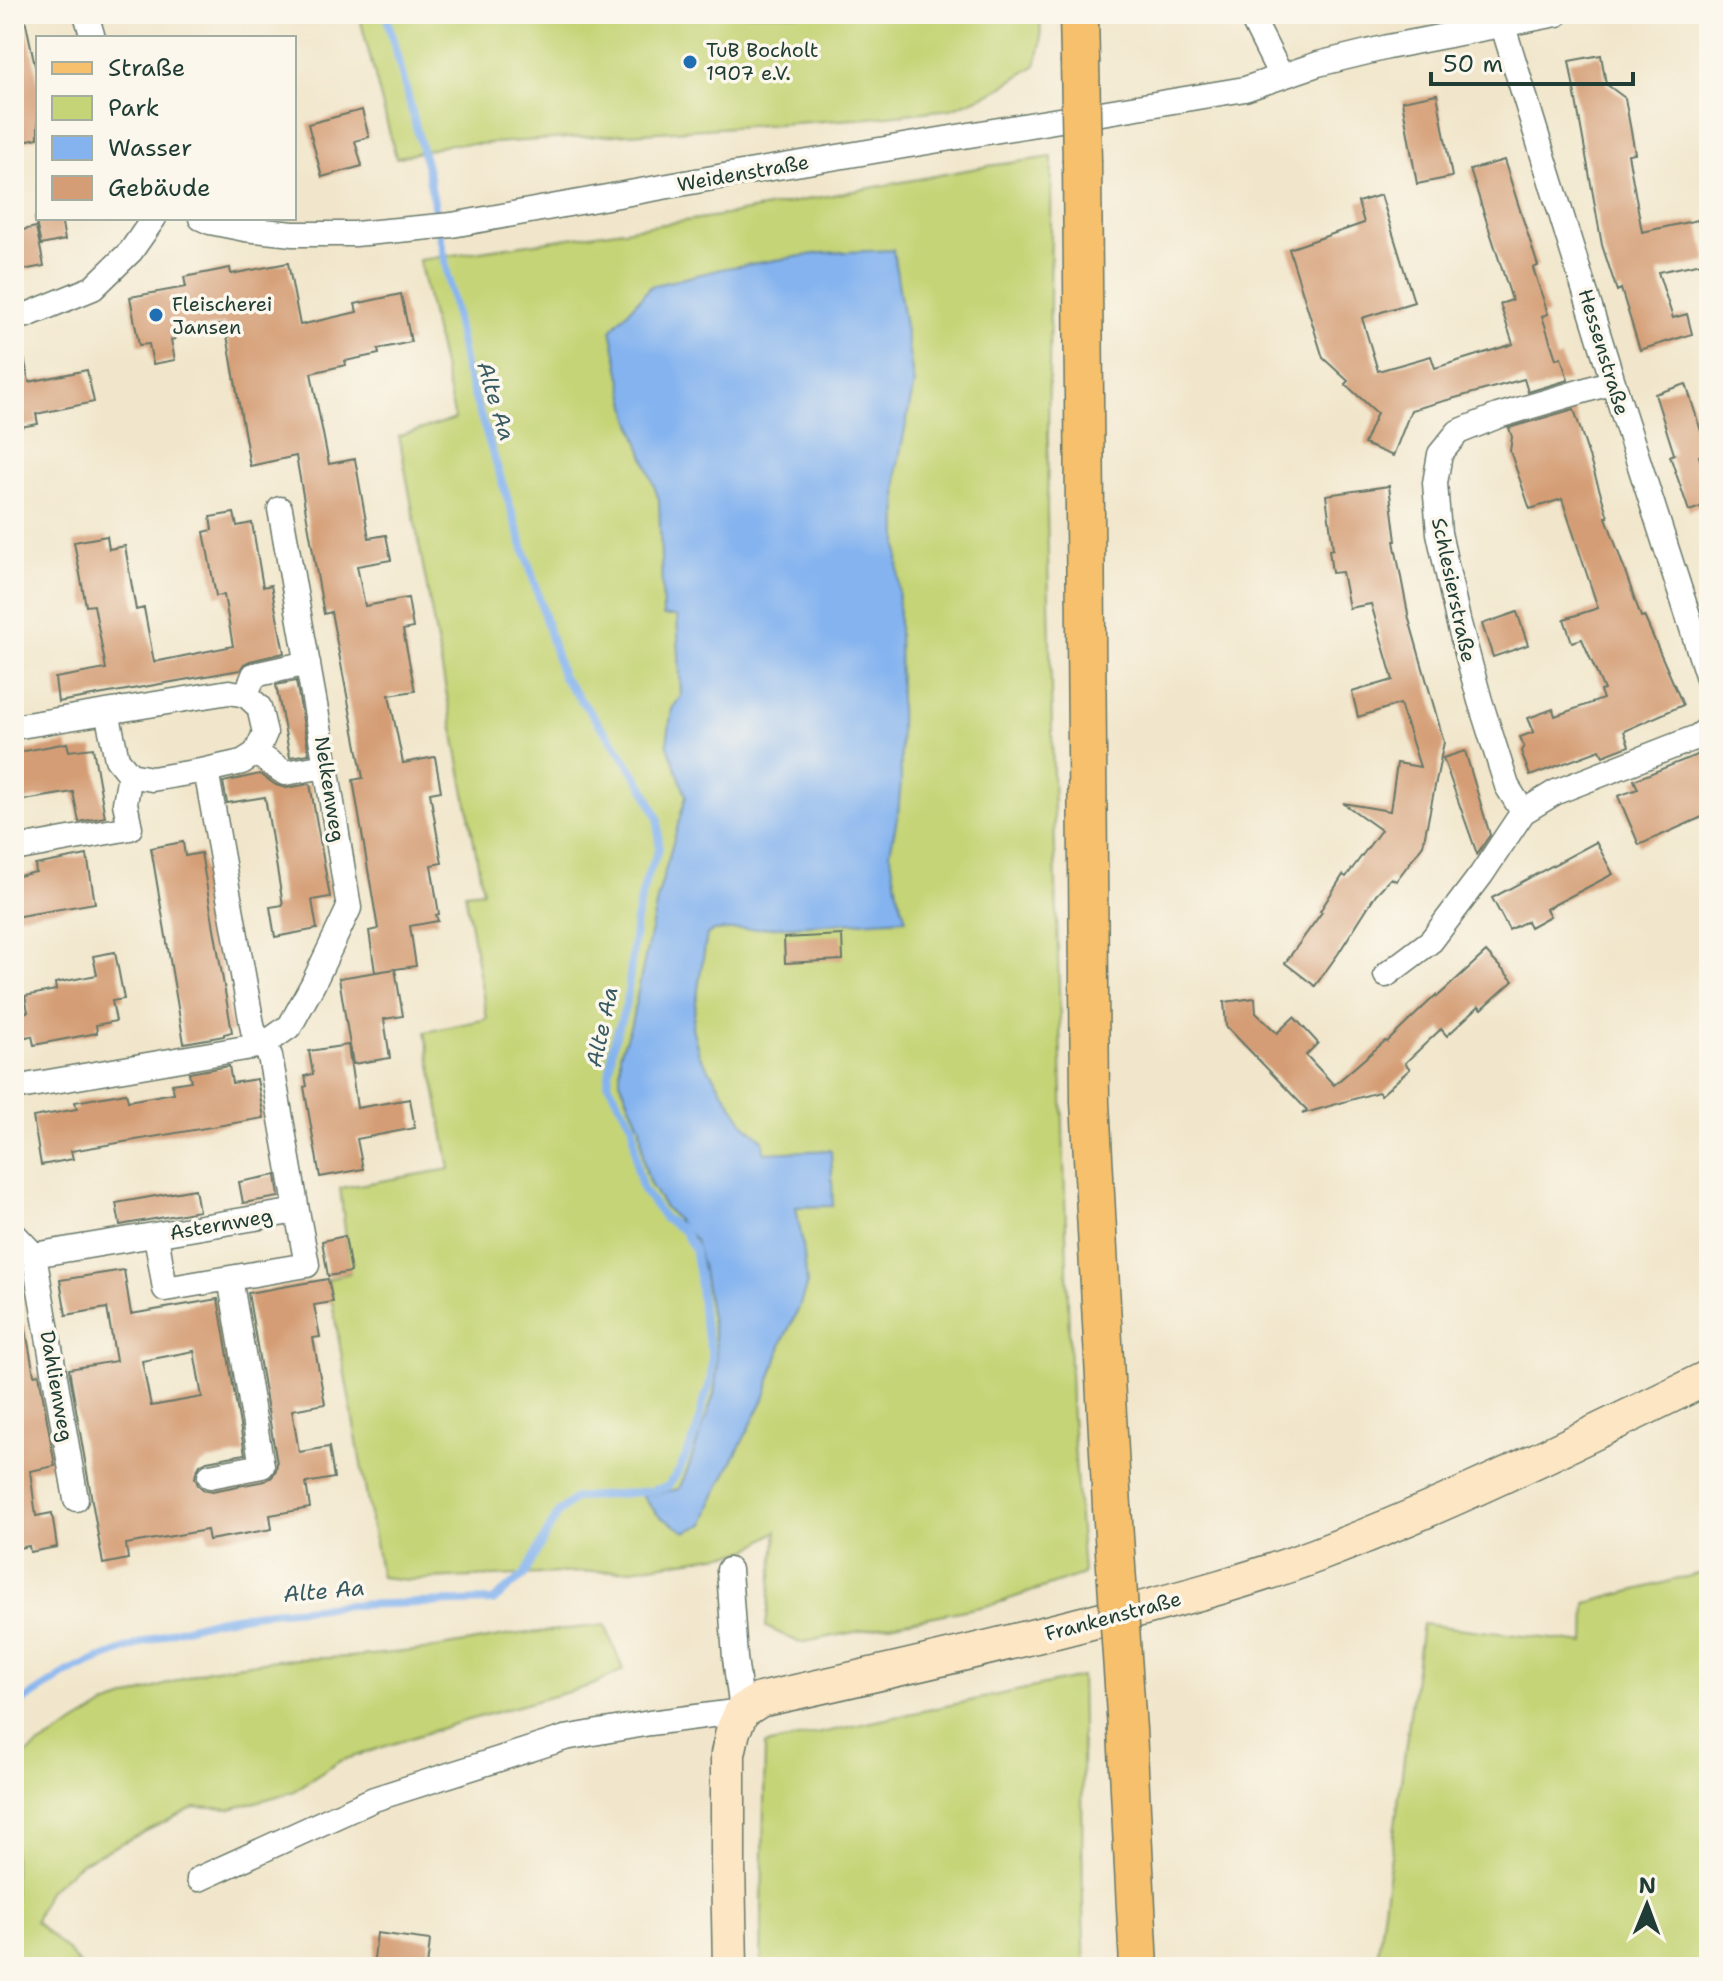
<svg xmlns="http://www.w3.org/2000/svg" width="1723" height="1981" viewBox="0 0 1723 1981" font-family="'Shantell Sans',sans-serif">
<rect width="100%" height="100%" fill="#fbf7ec"/>
<filter id="ink" filterUnits="userSpaceOnUse"><feTurbulence type="fractalNoise" baseFrequency=".0125" numOctaves="2"/><feDisplacementMap in="SourceGraphic" scale="16" xChannelSelector="R" yChannelSelector="G"/><feConvolveMatrix kernelMatrix="1 2 1 2 8 2 1 2 1" color-interpolation-filters="sRGB"/></filter>
<filter id="wash" filterUnits="userSpaceOnUse"><feTurbulence type="fractalNoise" baseFrequency=".006" numOctaves="4" result="noise"/><feDisplacementMap in="SourceGraphic" scale="32" xChannelSelector="R" yChannelSelector="G"/><feGaussianBlur stdDeviation="1.8" result="paint"/><feColorMatrix in="noise" values="0 0 0 0 0 0 0 0 0 0 0 0 0 0 0 0 0 1.4 0 .05"/><feComposite in="paint" operator="in"/></filter>
<g filter="url(#wash)">
<rect width="100%" height="100%" fill="#f1e6cb"/>
<path fill="#c5d476" stroke="#728855" stroke-width="2" d="M359 14H1040L1041 43 1036 65 993 92 951 109 870 118 478 144H451L396 158Z
M1052 157 1047 512 1054 817 1071 1402 1083 1574 995 1604 800 1643 766 1627 777 1531 747 1551 625 1570 408 1580 381 1577 328 1279 350 1273 340 1188 450 1169 425 1032 487 1019 465 893 483 891 399 436 455 419 419 260 725 215 988 166Z
M1709 1571V1967H1376L1422 1624 1585 1643 1586 1603Z
M605 1625 623 1670 593 1685 454 1724 340 1761 292 1792 231 1809 195 1807 81 1863 48 1891 35 1921 67 1950 81 1967H14V1764L38 1746 108 1704 208 1670 276 1660 349 1657 424 1650 511 1635Z
M1081 1677C1084 1774 1080 1870 1085 1967H761L765 1745Z"/>
<path fill="#84b3ef" stroke="#527892" stroke-width="2" d="M893 250 914 384 897 469 901 781 898 814 890 852 897 891 906 919 713 931 707 934 692 1027 699 1054 745 1125 763 1140 764 1153 831 1150 833 1206 796 1207 803 1246 807 1284 798 1310 783 1340 764 1399 713 1499 704 1524 686 1532 659 1516 642 1496 679 1489 688 1469 714 1394 717 1371 716 1347 702 1265 695 1240 664 1206 650 1184 644 1164 640 1127 620 1081V1054L631 1024 658 896 686 796 667 743 672 709 681 696 677 616H663L659 500 629 415 611 330 651 286 726 268 821 253Z"/>
<g fill="none" stroke-linecap="round" stroke-linejoin="round">
<path stroke="#84b3ef" stroke-width="8" d="M14 1707 65 1674 91 1662 174 1631 216 1620 259 1613 348 1605 493 1601 524 1575 558 1513 575 1498 651 1491 667 1487 680 1469 696 1434 702 1407 711 1380 712 1355 703 1317 699 1277 694 1249 683 1230 664 1218 643 1190 637 1168 633 1126 608 1083 613 1045 627 1001 636 920 646 879 659 849 658 819 644 788 617 747 562 676 531 571 466 371 428 172 386 14"/>
</g>
<g id="blocks">
<path fill="#d49d75" fill-rule="evenodd" d="M14 14H24L38 80V138L14 143Z
M1601 55 1606 84 1625 98 1635 153 1628 154 1642 232 1698 220 1707 262 1658 272 1673 318 1687 314 1692 334 1640 350 1621 289 1617 291 1602 245 1569 61Z
M1437 94 1452 177 1417 184 1402 101Z
M362 110 369 137 355 141 362 166 322 177 308 124Z
M1504 160 1538 266 1533 268 1548 314 1542 316 1556 359 1561 357 1568 380 1528 392 1524 379 1411 410 1393 456 1364 444 1377 413 1345 384 1348 381 1323 358 1289 249 1364 223 1358 202 1381 195 1414 302 1362 318 1378 371 1431 356 1435 368 1513 344 1500 304 1512 300 1470 170Z
M35 218H61L65 240 41 245Z
M36 227 44 266 17 271 14 258V232Z
M288 263 300 325 357 312 355 304 401 294 411 342 378 349 379 354 345 361 346 365 311 373 329 464 355 459 369 538 386 535 391 560 357 566 365 606 408 598 413 628 403 630 415 691 389 695 403 763 435 757 441 791 430 793 442 863 431 865 439 914 436 915 438 921 410 926 416 966 375 972 369 931 378 929 353 780 363 778 331 612 324 614 296 456 250 466 225 324 174 334 175 339 171 340 175 360 153 364 149 344 139 345 130 297 186 287 184 277 230 268 231 274Z
M24 357 29 382 87 370 94 402 36 414 38 424 14 428V358Z
M1686 384 1708 453 1699 456 1709 489V504L1689 511 1670 456 1674 454 1655 394Z
M1574 409 1608 517H1606L1641 617 1644 616 1683 705 1624 731 1629 746 1603 756 1600 750 1530 776 1521 751 1524 746 1520 737 1534 732 1528 718 1553 709 1555 716 1603 699 1600 691 1604 690 1582 639 1572 642 1564 619 1598 608 1562 499 1530 509 1510 451 1512 437 1509 428Z
M1389 486 1396 541H1394L1409 619 1444 742 1423 845 1396 881 1391 878 1376 894 1338 954 1315 986 1285 963 1322 912 1320 911 1343 875 1346 877 1381 830 1343 803 1390 811 1397 763 1420 767 1400 704 1358 717 1352 692 1393 680 1371 604 1349 608 1342 572 1332 573 1329 550 1333 549 1326 495Z
M234 513 237 526 252 523 263 587 271 585 284 653 250 661 244 664 240 670 58 702 55 678 106 669 94 605 86 606 74 542 107 536 109 549 125 546 136 610 144 608 154 662 233 646 224 595 216 596 204 532 212 530 210 517Z
M1517 612 1528 645 1493 657 1482 624Z
M296 681 309 754 290 757 276 685Z
M67 743 69 751 93 748 105 817 79 822 73 792 24 800 22 792 14 794V753Z
M1709 750V814L1639 845 1618 796 1638 789 1634 780Z
M1465 751 1490 835 1477 854 1443 758Z
M260 774 276 785 286 788 310 784 330 897 312 900 317 929 275 937 270 907 283 905 265 797 227 803 223 782Z
M183 842 185 856 201 853 232 1032 224 1034V1036L184 1043 151 848Z
M1596 842 1613 874 1546 909 1550 916 1530 927 1527 921 1509 930 1492 898Z
M87 855 95 903 14 917V877L36 872 35 865Z
M842 935 843 960 785 963 784 938Z
M115 952 124 999 112 1001 116 1021 96 1025 97 1033 34 1045 32 1036 19 1038 15 1014 28 1012 25 996 56 990 55 983 97 975 93 956Z
M1486 952 1513 981 1482 1009 1479 1006 1447 1036 1441 1029 1405 1063 1410 1069 1381 1095 1378 1092 1302 1114 1307 1110 1226 1026 1224 1002 1255 998 1256 1013 1277 1033 1294 1017 1318 1043 1306 1055 1334 1085 1385 1041 1387 1042 1436 995 1437 997Z
M395 969 403 1016 384 1019 390 1058 353 1064 339 978Z
M348 1045 357 1108 410 1099 415 1128 357 1139 363 1169 320 1177 304 1087 307 1086 305 1076 313 1074 309 1051Z
M229 1066 232 1083 257 1079 264 1118 71 1151 73 1159 41 1165 33 1117 77 1109 75 1102 126 1093 128 1101 174 1093 172 1084 191 1081 189 1073Z
M276 1175 279 1197 243 1203 239 1182Z
M195 1189 199 1211 120 1225 116 1203Z
M345 1236 351 1272 328 1276 322 1241Z
M124 1270 131 1314 218 1299 245 1454 207 1461 200 1465 196 1472 195 1478 198 1485 204 1490 212 1491 265 1481 272 1477 276 1470 277 1463 248 1293 328 1279 333 1302 314 1305 320 1337 313 1338 325 1404 292 1410 299 1452 329 1447 334 1478 306 1483 310 1508 270 1515 272 1529 209 1540 207 1530 126 1544 128 1559 103 1564 69 1369 116 1361 107 1308 66 1315 60 1280ZM194 1351 202 1397 151 1406 142 1361Z
M25 1325 34 1375 39 1374 55 1466 30 1471 36 1516 52 1513 57 1547 30 1552 29 1546 14 1549V1326Z
M377 1933 430 1940 427 1967H373Z"/>
</g>
</g>
<g filter="url(#ink)">
<use href="#blocks" fill-opacity="0" stroke="#687869" stroke-width="2"/>
<g fill="none" stroke-linecap="round" stroke-linejoin="round">
<g stroke="#687869" stroke-width="27">
<path id="street" d="M86 14 93 38
M1250 14 1281 76
M1502 23 1613 382 1709 681
M201 218 210 222 245 229 293 234H355L452 225 724 176 1245 89 1318 64 1388 47 1557 14
M14 318 27 315 93 288 131 251 154 218
M1613 382 1498 416 1458 432 1440 454 1435 483 1439 533 1458 620 1480 701 1507 786 1523 812 1556 792 1697 737 1709 728
M246 695 254 675 308 663
M14 727 229 692 246 695 259 707 265 733 256 753 242 762 206 770 152 779 130 775 117 759 107 712
M256 753 285 773 326 766
M206 770 253 1030 270 1056 297 1211
M14 849 130 828 125 803 130 775
M1386 975 1431 941 1481 875 1523 812
M14 1088 263 1045 290 1026 313 984 349 908 326 766 280 509
M14 1234 34 1255 76 1499
M34 1255 297 1211 307 1265 165 1289 156 1235
M210 1476 262 1466 230 1278
M199 1879 374 1799 565 1738 650 1723 742 1711 735 1658 729 1570"/>
</g>
<g stroke="#687869" stroke-width="37">
<path id="secondary" d="M730 1967 728 1863V1754L733 1731 742 1711 760 1700C878 1674 996 1647 1114 1616 1182 1598 1251 1580 1317 1555 1451 1504 1580 1440 1709 1377"/>
</g>
<g stroke="#687869" stroke-width="41">
<path id="primary" d="M1079 14 1080 60
M1082 162 1090 1102 1112 1507
M1127 1730 1139 1967"/>
</g>
<use href="#street" stroke="#fff" stroke-width="24"/>
<use href="#secondary" stroke="#fce6c4" stroke-width="34"/>
<use href="#primary" stroke="#f7c06c" stroke-width="38"/>
<g stroke="#687869" stroke-width="41" stroke-linecap="butt">
<path id="primary-bridge" d="M1080 60 1082 162
M1112 1507 1127 1730"/>
</g>
<use href="#primary-bridge" stroke="#f7c06c" stroke-width="38"/>
</g>
</g>
<g fill="#1f6fb2" stroke="#fbf7ec" stroke-width="3">
<circle cx="690" cy="62" r="8"/>
<circle cx="156" cy="315" r="8"/>
</g>
<g text-anchor="middle" dominant-baseline="central" stroke-width="7" stroke-linejoin="round" paint-order="stroke">
<g font-size="20" fill="#1f3d34" stroke="#fbf7ec" text-anchor="start">
<text x="706" y="50">TuB Bocholt<tspan x="706" dy="23">1907 e.V.</tspan></text>
<text x="172" y="304">Fleischerei<tspan x="172" dy="23">Jansen</tspan></text>
</g>
<g font-size="20" fill="#1f3d34" stroke="#fbf7ec">
<text transform="translate(743 173) rotate(-10)">Weidenstraße</text>
<text transform="translate(1604 352) rotate(73)">Hessenstraße</text>
<text transform="translate(1454 590) rotate(78)">Schlesierstraße</text>
<text transform="translate(330 789) rotate(81)">Nelkenweg</text>
<text transform="translate(221 1224) rotate(-10)">Asternweg</text>
<text transform="translate(57 1386) rotate(80)">Dahlienweg</text>
<text transform="translate(1113 1616) rotate(-15)">Frankenstraße</text>
</g>
<g font-size="22" font-style="italic" fill="#385a63" stroke="#fbf7ec">
<text transform="translate(496 401) rotate(73)">Alte Aa</text>
<text transform="translate(602 1027) rotate(-78)">Alte Aa</text>
<text transform="translate(324 1591) rotate(-5)">Alte Aa</text>
</g>
</g>
<rect width="1723" height="1981" fill="none" stroke="#fbf7ec" stroke-width="48"/>
<rect x="36" y="36" width="260" height="184" fill="#fbf7ec" stroke="#a3ada2" stroke-width="2"/>
<rect x="52" y="62" width="40" height="12" fill="#f7c06c" stroke="#a3ada2" stroke-width="2"/>
<text x="108" y="76" font-size="24" fill="#1f3d34">Straße</text>
<rect x="52" y="96" width="40" height="24" fill="#c5d476" stroke="#a3ada2" stroke-width="2"/>
<text x="108" y="116" font-size="24" fill="#1f3d34">Park</text>
<rect x="52" y="136" width="40" height="24" fill="#84b3ef" stroke="#a3ada2" stroke-width="2"/>
<text x="108" y="156" font-size="24" fill="#1f3d34">Wasser</text>
<rect x="52" y="176" width="40" height="24" fill="#d49d75" stroke="#a3ada2" stroke-width="2"/>
<text x="108" y="196" font-size="24" fill="#1f3d34">Gebäude</text>
<g transform="translate(1647 1905) rotate(1)" stroke="#fbf7ec" stroke-width="6" paint-order="stroke">
<path d="M0-6L14 30L0 20L-14 30Z" fill="#1f3d34"/>
<text y="-12" font-size="22" font-weight="bold" text-anchor="middle" fill="#1f3d34">N</text>
</g>
<path d="M1431 72v12h202v-12" fill="none" stroke="#1f3d34" stroke-width="4"/>
<text x="1443" y="72" font-size="24" fill="#1f3d34" stroke="#fbf7ec" stroke-width="6" paint-order="stroke">50 m</text>
</svg>
